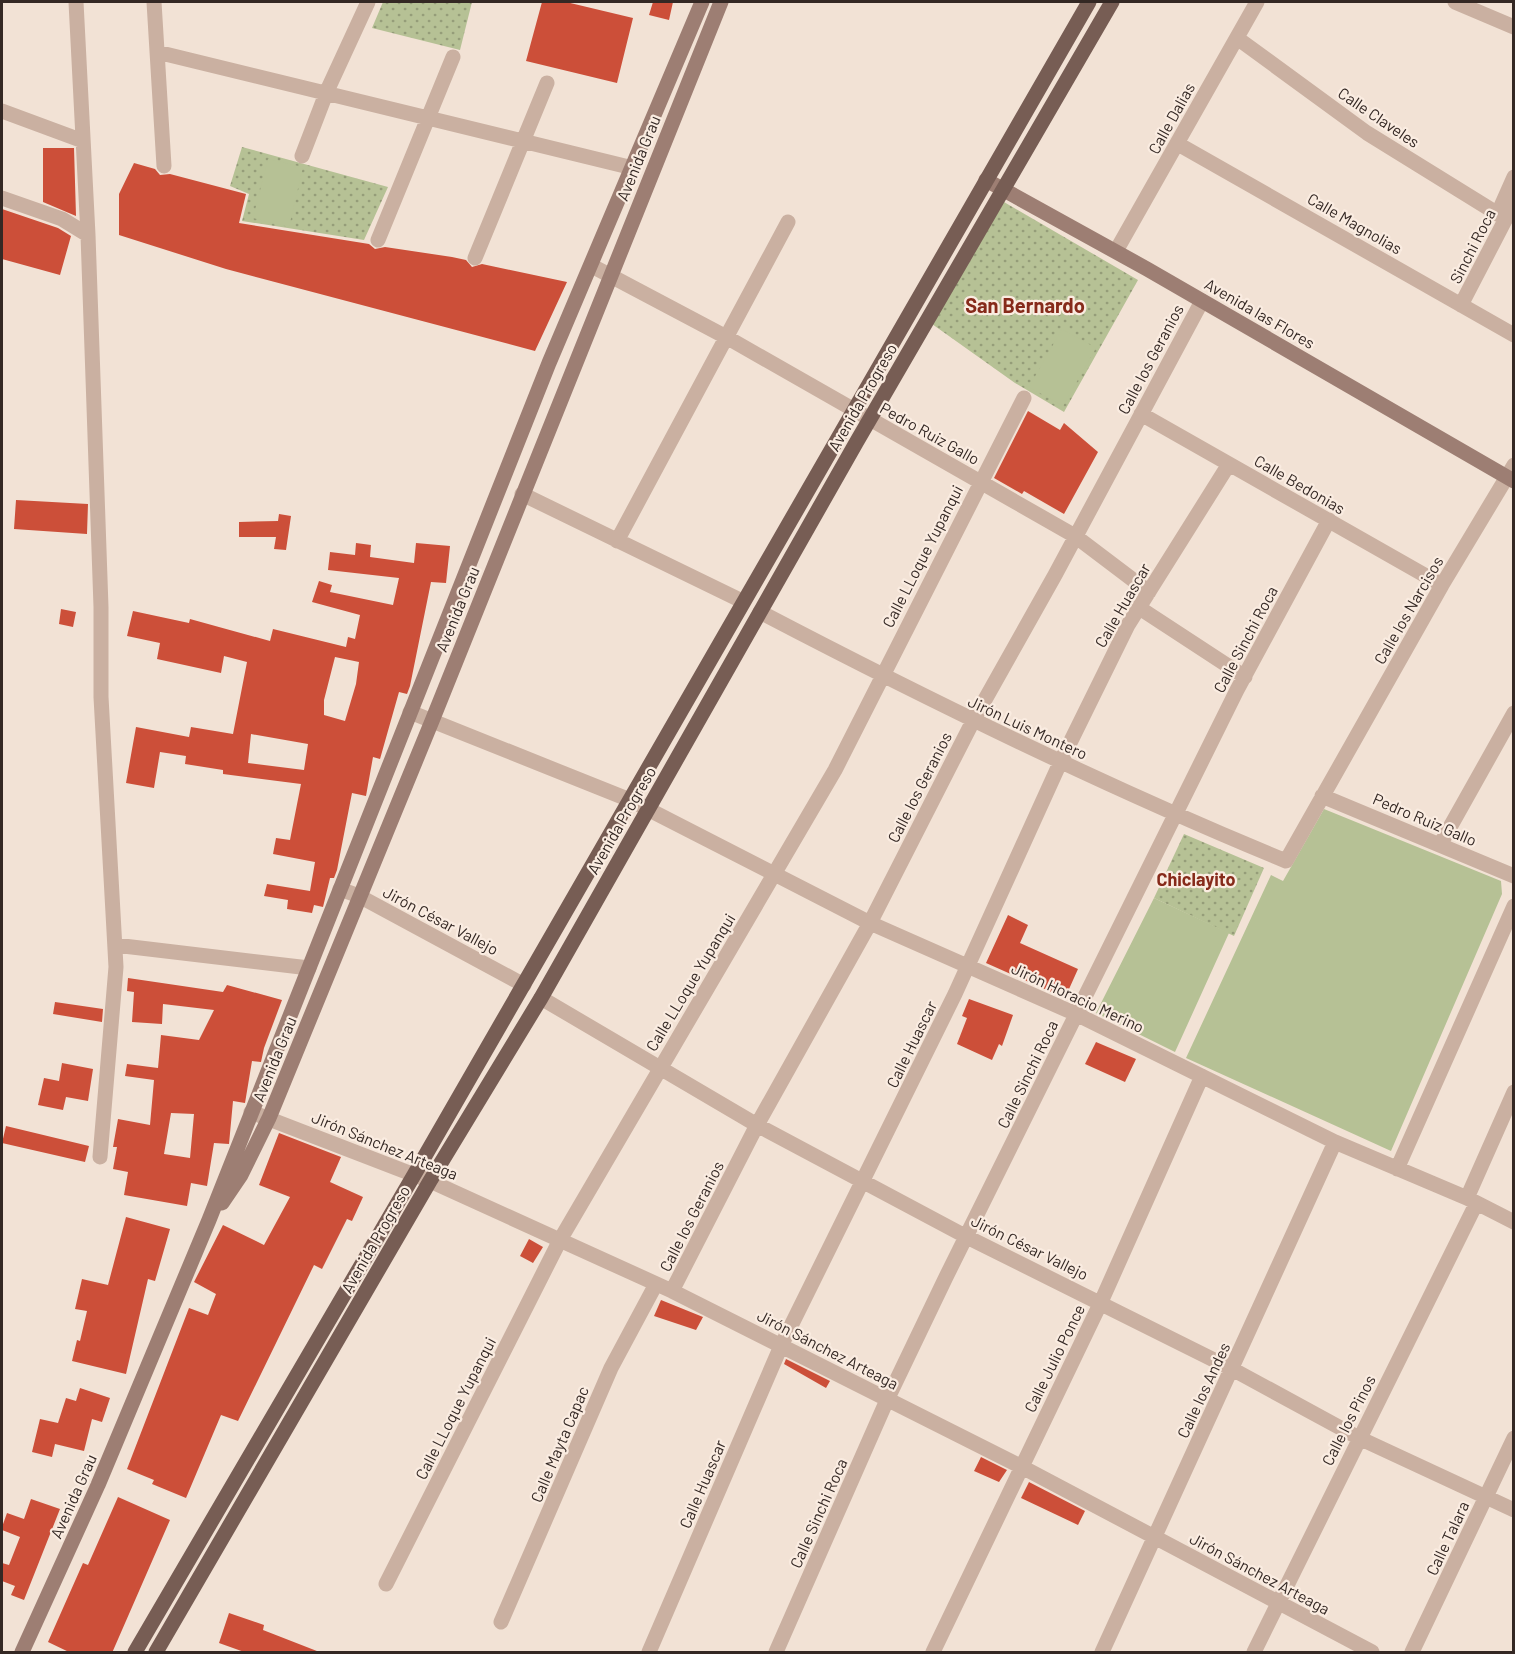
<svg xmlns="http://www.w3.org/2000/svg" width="1515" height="1654" viewBox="0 0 1515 1654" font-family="Barlow,sans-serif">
<defs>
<pattern id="park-dots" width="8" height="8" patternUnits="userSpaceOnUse" patternTransform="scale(1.5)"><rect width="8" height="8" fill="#b6c195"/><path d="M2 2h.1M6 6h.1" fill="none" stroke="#959d79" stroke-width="1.8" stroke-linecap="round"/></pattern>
</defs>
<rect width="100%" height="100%" fill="#f2e2d5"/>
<path fill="url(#park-dots)" d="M383 2H472L460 50 372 28Z
M242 147 388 187 364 240 242 221 249 194 230 186Z
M1004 202 1138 280 1064 412 1015 383 932 324Z
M1184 834 1264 868 1234 936 1154 898Z"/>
<path fill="#b6c195" d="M268 159 303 167 289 227 253 218Z
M1062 329 1096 348 1063 406 1029 387Z
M1324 809 1501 881 1502 894 1391 1151 1186 1058 1271 875 1283 881Z
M1154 898 1229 933 1175 1052 1096 1013Z"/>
<path fill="#cc4f39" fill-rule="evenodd" d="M542 2H566L633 18 617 83 526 61Z
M653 2H673L669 20 649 15Z
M43 148H74L76 216 43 202Z
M134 163 155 169 160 175 170 174 246 194 239 223 369 244 375 249 385 247 452 257 466 260 472 267 482 264 567 282 535 351 226 269 119 235V194Z
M2 209 58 228 71 236 60 275 2 259Z
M1028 411 1060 430 1064 423 1098 452 1064 514 1024 491 1022 494 994 478Z
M16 500 88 504 87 534 14 529Z
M279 514 291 516 286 550 274 549 276 537H239V522L278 521Z
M356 543 371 545 370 557 414 563 416 543 450 546 446 583 431 582 410 686 407 694 399 692 380 759 373 757 366 796 352 793 337 870 334 878H330L323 907 314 905 312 913 287 909 288 900 264 896 267 884 310 891 315 862 273 854 276 838 290 840 301 784 223 774V770L185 764 186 756 160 752 154 788 126 783 136 727 189 737 191 727 233 734 247 662 224 656 221 673 157 659 160 643 127 636 133 611 189 623 190 619 270 641 273 629 346 647 348 637 355 639 360 615 312 602 319 581 332 585 330 592 393 605 399 578 328 570 330 552 355 555ZM335 657 359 662 356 684 345 721 324 715V700ZM251 734 308 744 304 770 248 763Z
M61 609 76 612 73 627 59 624Z
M1008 915 1028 925 1020 943 1078 969 1065 998 986 963Z
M128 978 223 992 227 985 282 1000 264 1048 261 1062 252 1061 245 1103 233 1101 229 1144 214 1143 207 1186 191 1183 187 1206 124 1195 128 1172 113 1169 117 1147H113L118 1119 150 1125 154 1080 125 1076 127 1064 158 1068 161 1035 199 1040 214 1010 163 1004 162 1024 132 1022 134 992 127 991ZM171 1113 194 1114 190 1158 164 1154Z
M969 999 1013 1015 1002 1046 999 1044 992 1060 957 1044 967 1018 962 1016Z
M55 1002 103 1009 102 1022 53 1014Z
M1096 1042 1136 1059 1125 1082 1085 1064Z
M62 1063 93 1069 88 1101 66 1097 63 1110 38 1105 44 1078 59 1081Z
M6 1126 89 1146 85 1162 2 1143Z
M279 1133 341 1157 330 1182 363 1197 352 1221 347 1219 322 1269 314 1265 238 1421 221 1415 186 1498 152 1484 154 1480 127 1469 189 1308 208 1315 216 1294 194 1282 223 1225 264 1245 290 1197 259 1185Z
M126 1217 170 1229 155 1281 148 1279 126 1374 72 1361 77 1340 80 1341 87 1311 75 1309 82 1279 108 1285Z
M529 1239 543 1247 533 1263 520 1256Z
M661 1300 703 1317 696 1330 654 1316Z
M786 1359 830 1381 826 1388 784 1364Z
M80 1388 110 1398 102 1422 92 1419 84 1451 55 1444 52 1457 32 1452 40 1419 58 1423 66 1398 76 1401Z
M981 1457 1007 1470 999 1482 974 1471Z
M1029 1482 1085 1511 1078 1525 1021 1498Z
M118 1497 170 1520 112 1653H71L48 1642 83 1563 88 1565Z
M31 1499 60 1509 24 1600 11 1595 15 1586 2 1581V1563L9 1565 20 1537 2 1530V1527L7 1513 24 1519Z
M229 1613 264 1625 263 1630 322 1653H247L219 1643Z"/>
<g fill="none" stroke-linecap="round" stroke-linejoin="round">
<path stroke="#cab0a1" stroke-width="15" d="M76 2 88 235 101 607V697L116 967 100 1157
M154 2 164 166
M1455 2 1514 27
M1237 38 1367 133 1506 219
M157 52 633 168
M2 111 83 141
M1178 144 1514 335
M302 156 327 91 368 2
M2 198 62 219 88 235
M1498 213 1514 177
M378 240 453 57
M1116 251 1257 2
M475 258 547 83
M592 266 728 338 1075 536 1149 592
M1461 305 1514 203
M1141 414 1442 585
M522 494 742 601
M617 541 788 222
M1138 607 1245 677
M760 612C932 702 1106 787 1286 861L1442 585 1514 465
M410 712 630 800 870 923 1076 1014 1335 1142 1467 1198 1514 1222
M1322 796 1514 876
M1440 845 1514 713
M340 889 359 896 524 985
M115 945 309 968
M541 998 757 1125 967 1237 1232 1369 1359 1438 1514 1510
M251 1112 430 1181 672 1291 1022 1467 1372 1652
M1397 1169 1514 906
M1467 1198 1514 1092
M672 1291 757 1125 870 923 973 721 1055 575 1202 301
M386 1584 560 1240 835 770 1024 398
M501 1622 611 1368 656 1284
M649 1652 781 1346 955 994 1060 763 1128 625 1229 464
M776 1652 887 1400 946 1277 1237 690 1329 520
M933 1652 1101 1302 1202 1076
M1102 1652 1335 1142
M1254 1652 1476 1204
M1412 1652 1514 1438"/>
<path stroke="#9d7e73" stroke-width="15" d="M986 180 1147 269 1514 481
M222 1203 241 1175 269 1118 432 721 721 2
M22 1652 98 1485 209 1220 549 363 702 2"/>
<path stroke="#775d54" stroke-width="15" d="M135 1652 414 1175 1089 2
M156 1652 430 1181 541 998 856 443 1112 2"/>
</g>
<g text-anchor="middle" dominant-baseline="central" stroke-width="4.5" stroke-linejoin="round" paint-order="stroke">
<g font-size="16" fill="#342824" stroke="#faece1">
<text transform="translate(1379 117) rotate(34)">Calle Claveles</text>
<text transform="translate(1171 118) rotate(-61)">Calle Dalias</text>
<text transform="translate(638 158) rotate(-68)">Avenida Grau</text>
<text transform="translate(1355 223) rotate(30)">Calle Magnolias</text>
<text transform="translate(1472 246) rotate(-63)">Sinchi Roca</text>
<text transform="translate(1260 313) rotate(30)">Avenida las Flores</text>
<text transform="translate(1150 359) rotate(-62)">Calle los Geranios</text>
<text transform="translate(862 397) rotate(-60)">Avenida Progreso</text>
<text transform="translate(930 433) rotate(29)">Pedro Ruiz Gallo</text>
<text transform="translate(1300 484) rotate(30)">Calle Bedonias</text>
<text transform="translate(922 556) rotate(-63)">Calle LLoque Yupanqui</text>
<text transform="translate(1122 605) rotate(-60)">Calle Huascar</text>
<text transform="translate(457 609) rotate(-68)">Avenida Grau</text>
<text transform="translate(1408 610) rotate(-60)">Calle los Narcisos</text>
<text transform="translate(1245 639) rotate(-62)">Calle Sinchi Roca</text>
<text transform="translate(1028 727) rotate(25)">Jirón Luis Montero</text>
<text transform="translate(919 787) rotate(-63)">Calle los Geranios</text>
<text transform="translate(1425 819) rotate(23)">Pedro Ruiz Gallo</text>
<text transform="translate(621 820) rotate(-60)">Avenida Progreso</text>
<text transform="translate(441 920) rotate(28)">Jirón César Vallejo</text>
<text transform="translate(690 982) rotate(-59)">Calle LLoque Yupanqui</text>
<text transform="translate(1078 997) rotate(25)">Jirón Horacio Merino</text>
<text transform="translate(911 1044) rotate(-64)">Calle Huascar</text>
<text transform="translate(274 1059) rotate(-68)">Avenida Grau</text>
<text transform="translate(1027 1074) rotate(-64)">Calle Sinchi Roca</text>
<text transform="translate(385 1145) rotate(22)">Jirón Sánchez Arteaga</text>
<text transform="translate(691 1216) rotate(-63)">Calle los Geranios</text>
<text transform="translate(375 1239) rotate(-60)">Avenida Progreso</text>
<text transform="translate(1030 1247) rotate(26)">Jirón César Vallejo</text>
<text transform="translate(828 1349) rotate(27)">Jirón Sánchez Arteaga</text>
<text transform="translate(1054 1358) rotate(-64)">Calle Julio Ponce</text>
<text transform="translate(1203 1390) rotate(-65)">Calle los Andes</text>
<text transform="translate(455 1408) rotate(-63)">Calle LLoque Yupanqui</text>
<text transform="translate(1348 1420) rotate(-63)">Calle los Pinos</text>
<text transform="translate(559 1444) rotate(-67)">Calle Mayta Capac</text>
<text transform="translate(702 1484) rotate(-67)">Calle Huascar</text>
<text transform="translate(73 1496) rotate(-66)">Avenida Grau</text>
<text transform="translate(818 1513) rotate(-66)">Calle Sinchi Roca</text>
<text transform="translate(1447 1538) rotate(-65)">Calle Talara</text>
<text transform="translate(1260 1573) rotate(28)">Jirón Sánchez Arteaga</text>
</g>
<g font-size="18" font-weight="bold" fill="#862a1a" stroke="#faece1">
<text x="1196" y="879">Chiclayito</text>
</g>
<g font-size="20" font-weight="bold" fill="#862a1a" stroke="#faece1">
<text x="1025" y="305">San Bernardo</text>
</g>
</g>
<rect width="1515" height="1654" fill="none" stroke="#342824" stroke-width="6"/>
</svg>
